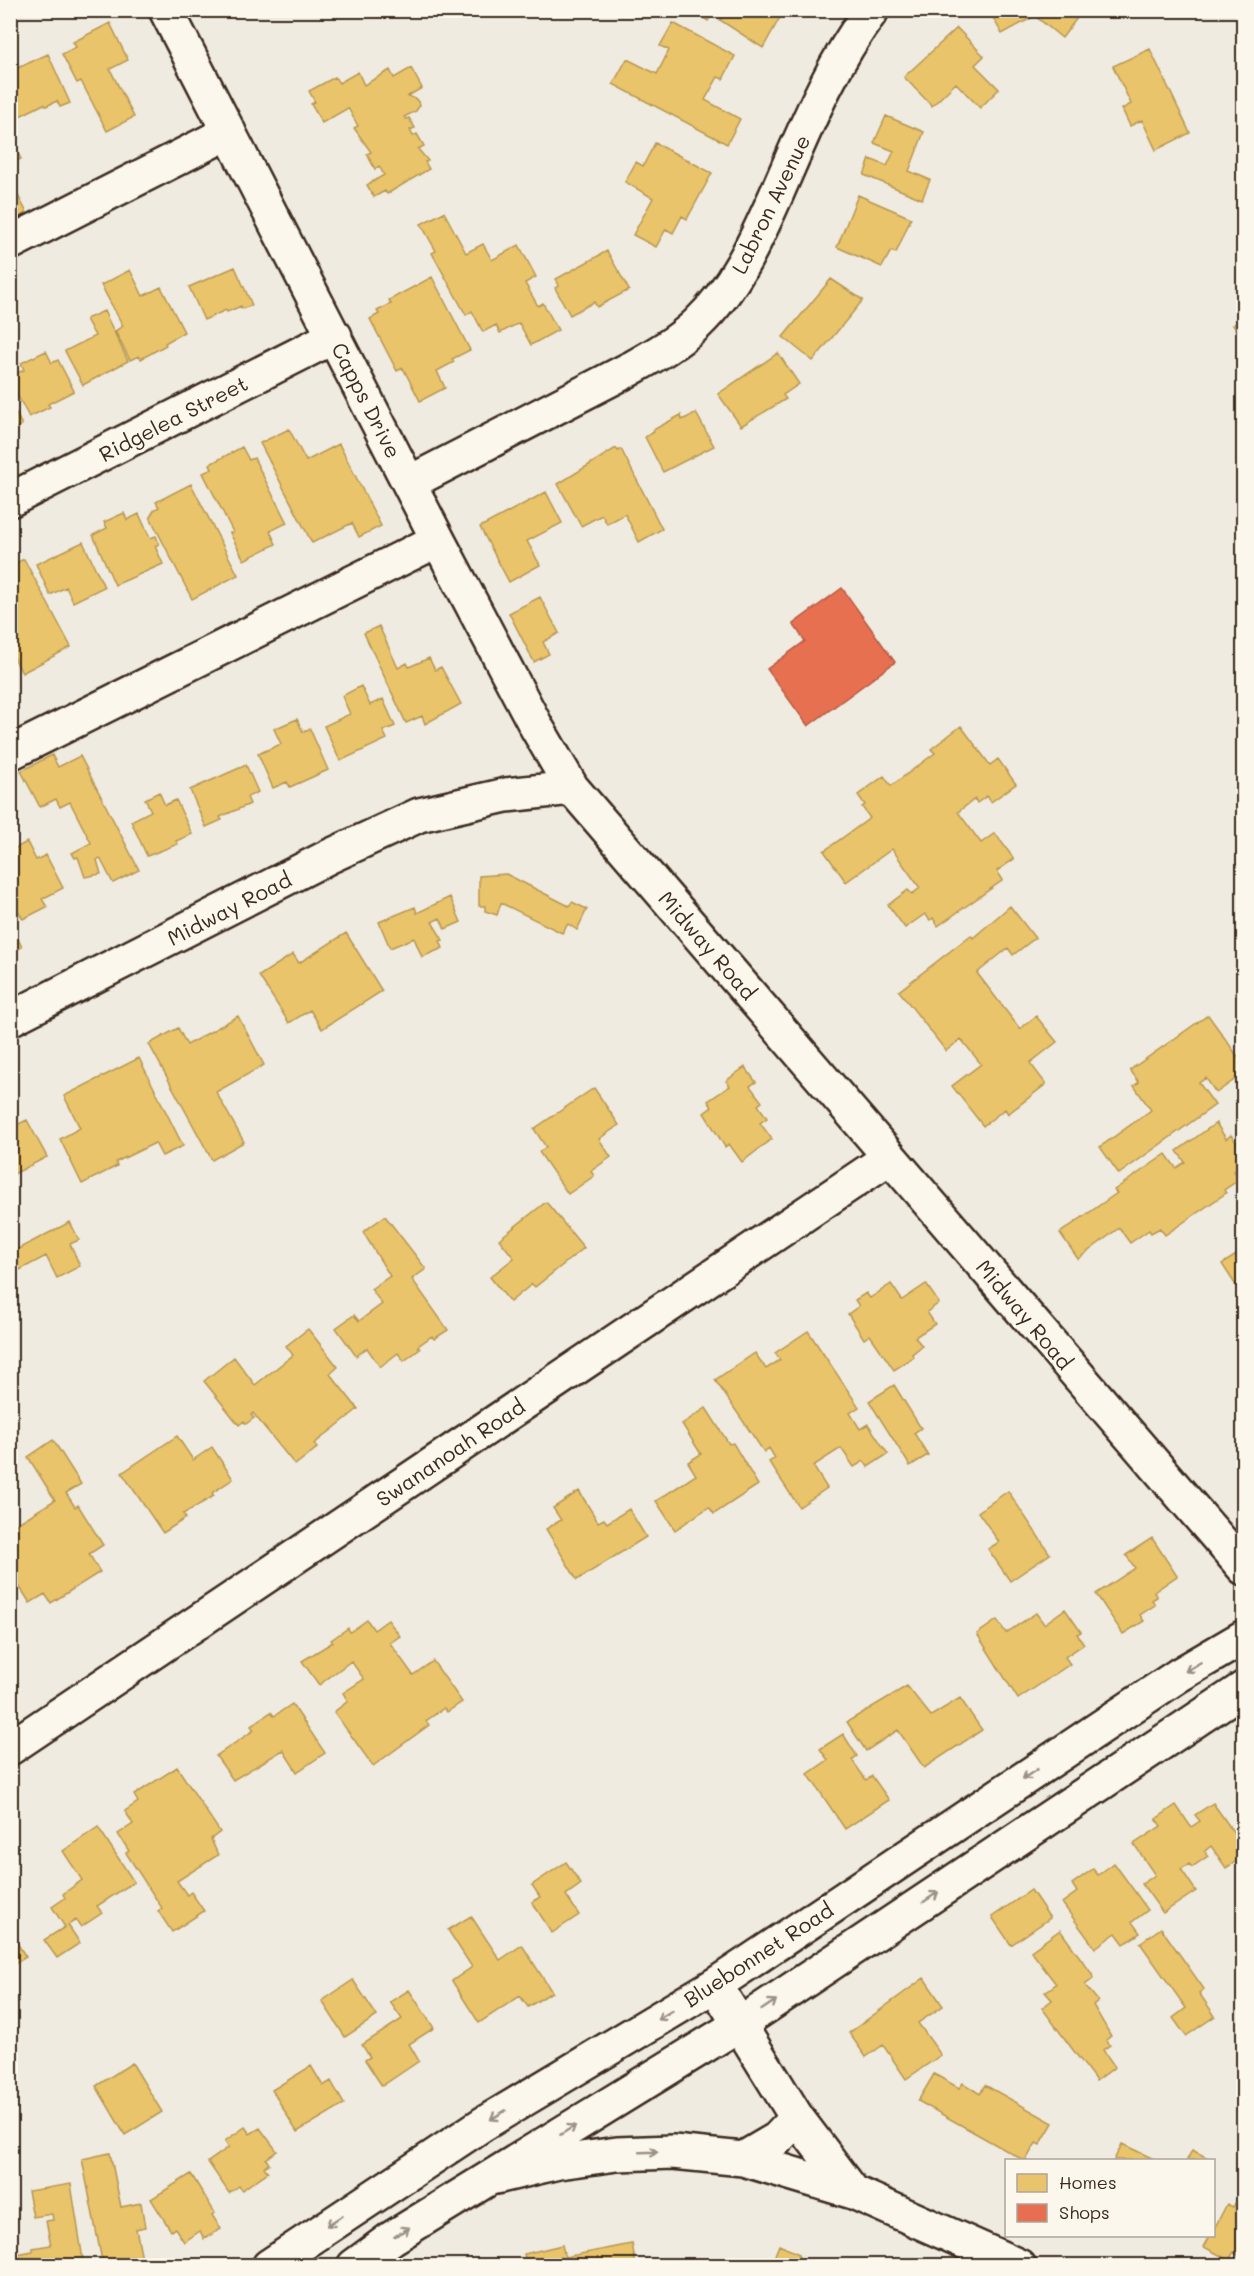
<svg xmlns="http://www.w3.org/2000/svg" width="1254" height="2276" viewBox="0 0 1254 2276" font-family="Mali,sans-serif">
<rect width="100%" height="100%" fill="#f0ebe0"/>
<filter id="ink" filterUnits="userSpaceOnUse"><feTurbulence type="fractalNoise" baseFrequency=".0167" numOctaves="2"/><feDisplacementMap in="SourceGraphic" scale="12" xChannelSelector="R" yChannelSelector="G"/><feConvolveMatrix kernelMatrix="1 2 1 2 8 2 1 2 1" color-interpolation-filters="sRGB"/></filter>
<g filter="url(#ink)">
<path fill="#e9c46a" stroke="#b59653" stroke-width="1.5" d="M691 10H714L708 21Z
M726 10H784L763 48 720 20Z
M989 10H1083L1062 38 1035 16 1002 34Z
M110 23 128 60 110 69 134 117 107 131 81 81 77 83 62 54 76 47 73 42Z
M673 23 735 56 723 79 718 77 705 100 740 119 727 144 613 84 627 59 657 74 669 50 660 46Z
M957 28 984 56 975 65 999 89 980 108 956 83 932 106 904 77Z
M1150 49 1190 133 1156 150 1142 120 1130 126 1122 109 1131 104 1113 66Z
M48 54 70 103 60 107 57 101 46 106 44 104 16 118 10 107V81L14 79 11 71Z
M411 68 422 88 408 96 416 99 420 105 416 111 404 117 406 119 409 118 415 128 410 130 413 136 417 134 424 146 418 149 428 161 425 162 429 169 387 194 385 191 374 197 367 185 384 175 379 166 375 169 367 154 371 152 354 128 358 126 348 108 322 123 311 104 315 102 309 91 335 77 339 83 358 72 364 85 390 70 394 78Z
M886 116 924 132 909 171 930 180 922 199 864 175 870 159 887 166 894 151 874 143Z
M10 138 21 159 10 164Z
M655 143 712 173 687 219 682 216 673 233 666 229 656 247 633 235 653 198 625 182 636 162 643 166Z
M10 180 27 213 10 221Z
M858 195 911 218 896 253 891 251 882 267 837 247Z
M444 212 466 253 483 244 492 260 519 245 536 277 525 283 538 306 543 303 558 330 531 345 519 323 500 333 496 325 483 332 472 311 466 315 432 253 436 251 421 224Z
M607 251 629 290 597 307 594 302 570 315 555 288 559 286 556 279Z
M235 267 252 305 242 309 241 306 227 312 226 310 204 320 189 287Z
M130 270 143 296 161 287 184 332 165 343 166 345 141 359 139 356 130 360 115 331 123 326 101 285Z
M432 277 470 350 452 359 454 362 437 371 445 388 420 401 403 368 397 371 370 319 379 314 377 311 391 304 389 300Z
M831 279 863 300 813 361 783 337Z
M104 311 128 361 83 385 65 351 95 336 86 319Z
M1244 318V342L1233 325Z
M46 351 52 363 58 360 74 391 48 404 50 407 29 417 10 381V376L24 370 21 363Z
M778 353 799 384 783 395 786 399 741 426 718 394Z
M10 402 22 425 10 431Z
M696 413 714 446 663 472 645 437 654 432 653 430 681 415 682 420Z
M289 429 306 461 339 444 381 526 359 537 352 523 312 543 260 443Z
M242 447 249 460 254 458 287 523 270 531 276 544 244 560 230 533 233 532 203 473 212 469 210 464Z
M616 448 618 451 621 449 662 529 639 542 625 514 607 524 602 515 581 526 558 484Z
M191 484 238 575 192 599 150 517 154 510 159 507 156 502Z
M546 492 562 523 527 541 540 565 509 582 480 527Z
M124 513 127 520 139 514 150 538 156 536 159 544 155 546 163 564 115 585 93 535 107 528 104 522Z
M83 542 104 587 73 602 66 587 50 595 36 564Z
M24 559 71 647 22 673 10 651V610L12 609 10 566Z
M540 597 559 633 543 642 549 654 534 662 509 613Z
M379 626 398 668 407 663 409 667 429 658 435 670 441 667 461 704 425 724 422 716 406 723 364 633Z
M361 686 370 705 383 699 395 726 383 731 387 739 340 761 324 726 350 714 342 696Z
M297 719 303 732 310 729 328 770 290 787 287 782 273 788 258 754 281 744 274 729Z
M961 726 990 765 998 759 1016 784 991 802 987 796 977 803 975 799 958 812 981 843 995 833 1014 859 997 871 1003 880 938 926 933 918 930 920 925 914 905 928 888 905 908 890 912 894 920 888 892 849 846 882 824 851 870 818 862 807 865 805 858 795 884 776 891 786 935 753 931 749Z
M52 755 58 767 80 756 139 870 113 883 100 858 97 860 101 874 85 877 78 857 75 858 72 853 91 843 70 802 60 807 56 799 40 807 21 771Z
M246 765 258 792 247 797 250 804 220 817 222 820 206 827 190 790Z
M159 792 165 805 176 800 192 834 176 841 178 844 147 856 131 821 151 811 145 799Z
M27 842 36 860 46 855 63 888 42 899 47 907 23 919 10 896V851Z
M506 874 569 906 572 902 587 909 577 930 568 924 562 933 501 903 497 915 485 911V906H479V876Z
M450 897 461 922 445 929 440 918 432 922 443 940 440 941 443 948 422 957 414 938 390 948 379 922 415 907 417 913Z
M1010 906 1035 938 1013 955 1008 948 977 973 1020 1029 1036 1016 1057 1042 1030 1063 1046 1084 1008 1114 1005 1109 983 1126 952 1086 981 1064 961 1039 946 1051 899 991 971 935 973 938Z
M12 927 22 947 10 954V928Z
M346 933 382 991 322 1029 310 1010 289 1023 259 976 293 954 299 963Z
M1208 1015 1244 1065V1073L1216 1093 1206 1078 1199 1083 1215 1105 1119 1174 1100 1147 1151 1110 1134 1086 1139 1082 1130 1070Z
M238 1016 264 1065 216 1092 244 1142 212 1160 149 1044 178 1028 187 1045Z
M139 1058 183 1146 162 1156 155 1143 116 1162 117 1166 82 1184 60 1139 80 1128 64 1096Z
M745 1067 756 1082 750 1086 762 1102 758 1105 767 1118 760 1123 772 1139 742 1162 729 1144 725 1147 704 1113 712 1107 708 1101 730 1086 726 1081Z
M594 1088 619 1125 599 1139 611 1157 591 1171 594 1176 568 1194 539 1152 546 1147 534 1129Z
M27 1120 47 1157 10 1176V1128Z
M1216 1123 1226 1139 1231 1135 1244 1153 1235 1160 1240 1167 1234 1171 1240 1179 1224 1190 1226 1193 1165 1235 1160 1228 1151 1233 1149 1230 1130 1243 1119 1228 1078 1259 1060 1233 1117 1193 1114 1190 1166 1154 1176 1168 1185 1162 1177 1151Z
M546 1202 584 1248 535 1287 532 1284 510 1302 490 1277 514 1258 499 1239Z
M385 1216 426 1269 412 1279 448 1330 434 1339 432 1336 418 1346 420 1349 404 1361 398 1353 380 1367 367 1348 356 1356 336 1328 354 1315 359 1321 382 1304 371 1289 390 1276 363 1232Z
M70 1222 79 1240 70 1244 80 1266 57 1278 46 1256 14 1273 10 1267V1253Z
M1244 1250V1298L1222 1264Z
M891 1284 902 1300 926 1284 939 1303 927 1312 935 1324 915 1337 922 1346 912 1354 914 1357 894 1370 870 1335 864 1339 848 1314 859 1306 855 1300 866 1293 870 1298Z
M308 1329 338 1367 330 1374 358 1409 314 1444 317 1448 295 1465 253 1413 251 1415 254 1418 246 1424 244 1421 239 1425 204 1381 234 1357 255 1385 293 1355 286 1346Z
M808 1331 859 1407 850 1413 860 1429 868 1424 888 1454 868 1467 864 1461 854 1467 841 1448 813 1466 827 1488 799 1507 769 1462 775 1458 769 1448 764 1452 715 1380 755 1353 766 1369 780 1360 775 1353Z
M894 1385 921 1428 914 1433 928 1455 910 1466 869 1401Z
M706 1408 729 1444 733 1443 758 1485 714 1514 709 1507 675 1530 656 1501 696 1475 688 1462 701 1454 682 1424Z
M177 1436 193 1460 212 1447 233 1479 212 1493 214 1496 183 1514 186 1518 163 1533 122 1473Z
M53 1440 81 1484 66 1493 75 1507 78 1505 103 1545 89 1554 100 1572 51 1603 45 1594 30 1603 10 1572V1528L55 1500 28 1457Z
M579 1491 598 1522 604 1519 607 1523 629 1509 646 1537 577 1580 546 1529 561 1520 553 1508Z
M1008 1491 1050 1554 1010 1581 988 1549 999 1542 978 1512Z
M1152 1538 1177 1576 1154 1592 1157 1597 1152 1600 1155 1605 1140 1615 1144 1621 1123 1634 1096 1594 1135 1568 1126 1555Z
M1065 1609 1081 1632 1077 1634 1084 1644 1065 1657 1070 1664 1018 1699 977 1634 997 1620 1006 1633 1036 1613 1044 1624Z
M367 1620 374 1630 388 1620 400 1636 390 1643 413 1675 433 1661 462 1702 447 1712 444 1708 426 1721 429 1725 373 1766 334 1712 348 1701 343 1693 364 1679 351 1661 319 1685 302 1661 333 1642 331 1640 348 1628 350 1632Z
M907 1686 931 1716 960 1698 982 1730 924 1768 898 1730 866 1751 847 1722Z
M292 1704 325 1753 297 1772 283 1750 233 1780 216 1756 254 1730 251 1726 271 1712 274 1716Z
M843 1734 857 1756 852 1760 866 1780 872 1776 889 1800 845 1829 808 1774 828 1760 820 1749Z
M177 1767 220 1832 211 1839 218 1855 177 1881 187 1895 191 1892 204 1911 172 1932 158 1911 162 1908 126 1853 129 1851 118 1834 133 1824 125 1811 138 1802 134 1795Z
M1213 1803 1244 1847V1856L1226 1868 1211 1846 1205 1851 1208 1856 1192 1867 1189 1864 1181 1869 1196 1891 1163 1913 1142 1884 1155 1875 1134 1844 1161 1826 1156 1819 1176 1805 1191 1827 1200 1821 1195 1815Z
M98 1827 134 1882 97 1906 102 1913 81 1927 76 1920 68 1925 80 1943 57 1958 44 1940 65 1927 52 1907 65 1898 63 1894 82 1880 63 1851Z
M566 1862 581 1884 566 1895 579 1915 552 1933 532 1902 540 1897 532 1885Z
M1114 1863 1148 1910 1132 1922 1140 1933 1124 1944 1116 1933 1095 1948 1062 1903 1077 1892 1072 1884 1093 1869 1098 1875Z
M1031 1890 1050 1918 1011 1945 992 1917Z
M471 1916 500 1960 522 1945 552 1992 528 2007 520 1996 479 2023 452 1981 472 1967 448 1930Z
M1161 1928 1204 1989 1199 1993 1215 2016 1186 2036 1173 2018 1186 2008 1140 1943Z
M1060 1930 1092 1974 1093 1979 1085 1985 1098 2001 1093 2005 1111 2036 1106 2040 1110 2045 1103 2050 1115 2067 1096 2081 1042 2008 1052 2000 1045 1992 1056 1984 1031 1951Z
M10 1932 26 1957 10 1967Z
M924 1978 943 2006 918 2023 941 2055 906 2079 883 2045 866 2057 849 2033Z
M353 1980 377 2016 345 2037 322 2001Z
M409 1990 434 2028 409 2044 419 2061 382 2086 365 2060 370 2057 362 2045 402 2019 390 2002Z
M132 2063 162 2112 125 2135 96 2086Z
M311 2066 323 2086 331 2081 344 2104 297 2132 272 2090Z
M934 2074 959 2088 963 2083 980 2094 985 2085 1053 2123 1040 2145 1036 2143 1026 2160H1023L918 2101Z
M245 2127 250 2134 260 2128 277 2151 266 2159 269 2164 264 2167 268 2172 242 2190 239 2186 229 2193 208 2162 229 2147 225 2141Z
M1122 2144 1156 2160H1114Z
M1192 2150 1212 2160H1187Z
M110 2153 121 2207 141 2203 145 2227 136 2229 142 2258 133 2260 134 2266H103L82 2159Z
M191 2174 215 2213 212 2215 221 2229 204 2239 200 2231 184 2242 175 2228 171 2231 151 2199Z
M71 2184 84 2266H11L10 2255 33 2251V2248L51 2245 46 2221 53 2220 52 2214 33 2217 28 2191Z
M1244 2188V2258L1234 2252 1229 2260 1204 2247 1210 2236H1214V2229L1227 2204 1233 2207Z
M632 2244 636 2266H527L524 2254 562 2245 565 2257Z
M779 2245 799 2254 796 2264 800 2266H764L765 2263 771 2265Z"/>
<path fill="#e76f51" stroke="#b35a42" stroke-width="1.5" d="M842 588 895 662 808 726 767 669 805 641 793 624Z"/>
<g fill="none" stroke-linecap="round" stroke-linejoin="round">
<g stroke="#3b2a1e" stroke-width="38">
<path id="minor" d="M166 10 438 540 537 728 572 788 1244 1568
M10 243 229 132
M409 483 632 368C655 355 678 342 697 324 735 288 756 240 777 193 805 129 830 66 872 10
M10 500 335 336
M10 753 438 540
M10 1019 328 857 419 815 506 795 572 788
M10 1748 890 1157
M715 1985 797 2118 853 2192 1019 2266
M743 2159 777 2139 797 2118
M496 2177 559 2162 617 2154 673 2152 743 2159 853 2192"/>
</g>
<g stroke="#3b2a1e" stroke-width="38">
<path id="major" d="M269 2266 483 2124 715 1985 1179 1675 1244 1637
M354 2266 392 2238 740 2024 1244 1688"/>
</g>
<use href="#minor" stroke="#fbf7ec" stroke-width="33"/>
<use href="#major" stroke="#fbf7ec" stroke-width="33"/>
</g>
<defs><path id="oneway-shaft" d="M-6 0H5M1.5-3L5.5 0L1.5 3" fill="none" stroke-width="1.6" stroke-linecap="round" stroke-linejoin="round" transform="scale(1.5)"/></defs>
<g stroke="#9b9085">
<use href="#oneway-shaft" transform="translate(1193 1667) rotate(149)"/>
<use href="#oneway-shaft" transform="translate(1030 1774) rotate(146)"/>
<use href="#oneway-shaft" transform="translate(931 1897) rotate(-34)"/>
<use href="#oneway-shaft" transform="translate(769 2005) rotate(-34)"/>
<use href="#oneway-shaft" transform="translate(665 2015) rotate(149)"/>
<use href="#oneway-shaft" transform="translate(498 2115) rotate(149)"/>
<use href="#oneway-shaft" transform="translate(568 2130) rotate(-32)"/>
<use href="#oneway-shaft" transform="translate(649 2152) rotate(-2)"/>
<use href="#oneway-shaft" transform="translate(334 2221) rotate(147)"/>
<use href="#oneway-shaft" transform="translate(402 2232) rotate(-32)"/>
</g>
</g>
<g text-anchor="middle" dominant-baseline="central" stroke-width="6" stroke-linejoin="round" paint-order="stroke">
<g font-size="21" fill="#3b2a1e" stroke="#fbf7ec">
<text transform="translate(770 204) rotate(-64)">Labron Avenue</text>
<text transform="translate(367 400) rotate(63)">Capps Drive</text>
<text transform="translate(173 418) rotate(-27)">Ridgelea Street</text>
<text transform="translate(229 908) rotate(-27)">Midway Road</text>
<text transform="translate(708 945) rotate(49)">Midway Road</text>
<text transform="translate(1025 1314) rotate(50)">Midway Road</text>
<text transform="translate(450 1452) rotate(-34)">Swananoah Road</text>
<text transform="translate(758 1954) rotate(-33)">Bluebonnet Road</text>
</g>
</g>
<rect width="1254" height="2276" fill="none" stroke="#fbf7ec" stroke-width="36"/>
<rect x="18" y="18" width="1218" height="2240" fill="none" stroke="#3b2a1e" stroke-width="2" filter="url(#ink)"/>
<rect x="1005" y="2159" width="210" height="78" fill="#fbf7ec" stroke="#aea59a" stroke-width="1.5"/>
<rect x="1017" y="2174" width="30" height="18" fill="#e9c46a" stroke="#aea59a" stroke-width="1.5"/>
<text x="1059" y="2189" font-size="18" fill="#3b2a1e">Homes</text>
<rect x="1017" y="2204" width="30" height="18" fill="#e76f51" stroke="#aea59a" stroke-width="1.5"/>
<text x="1059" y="2219" font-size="18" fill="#3b2a1e">Shops</text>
</svg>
